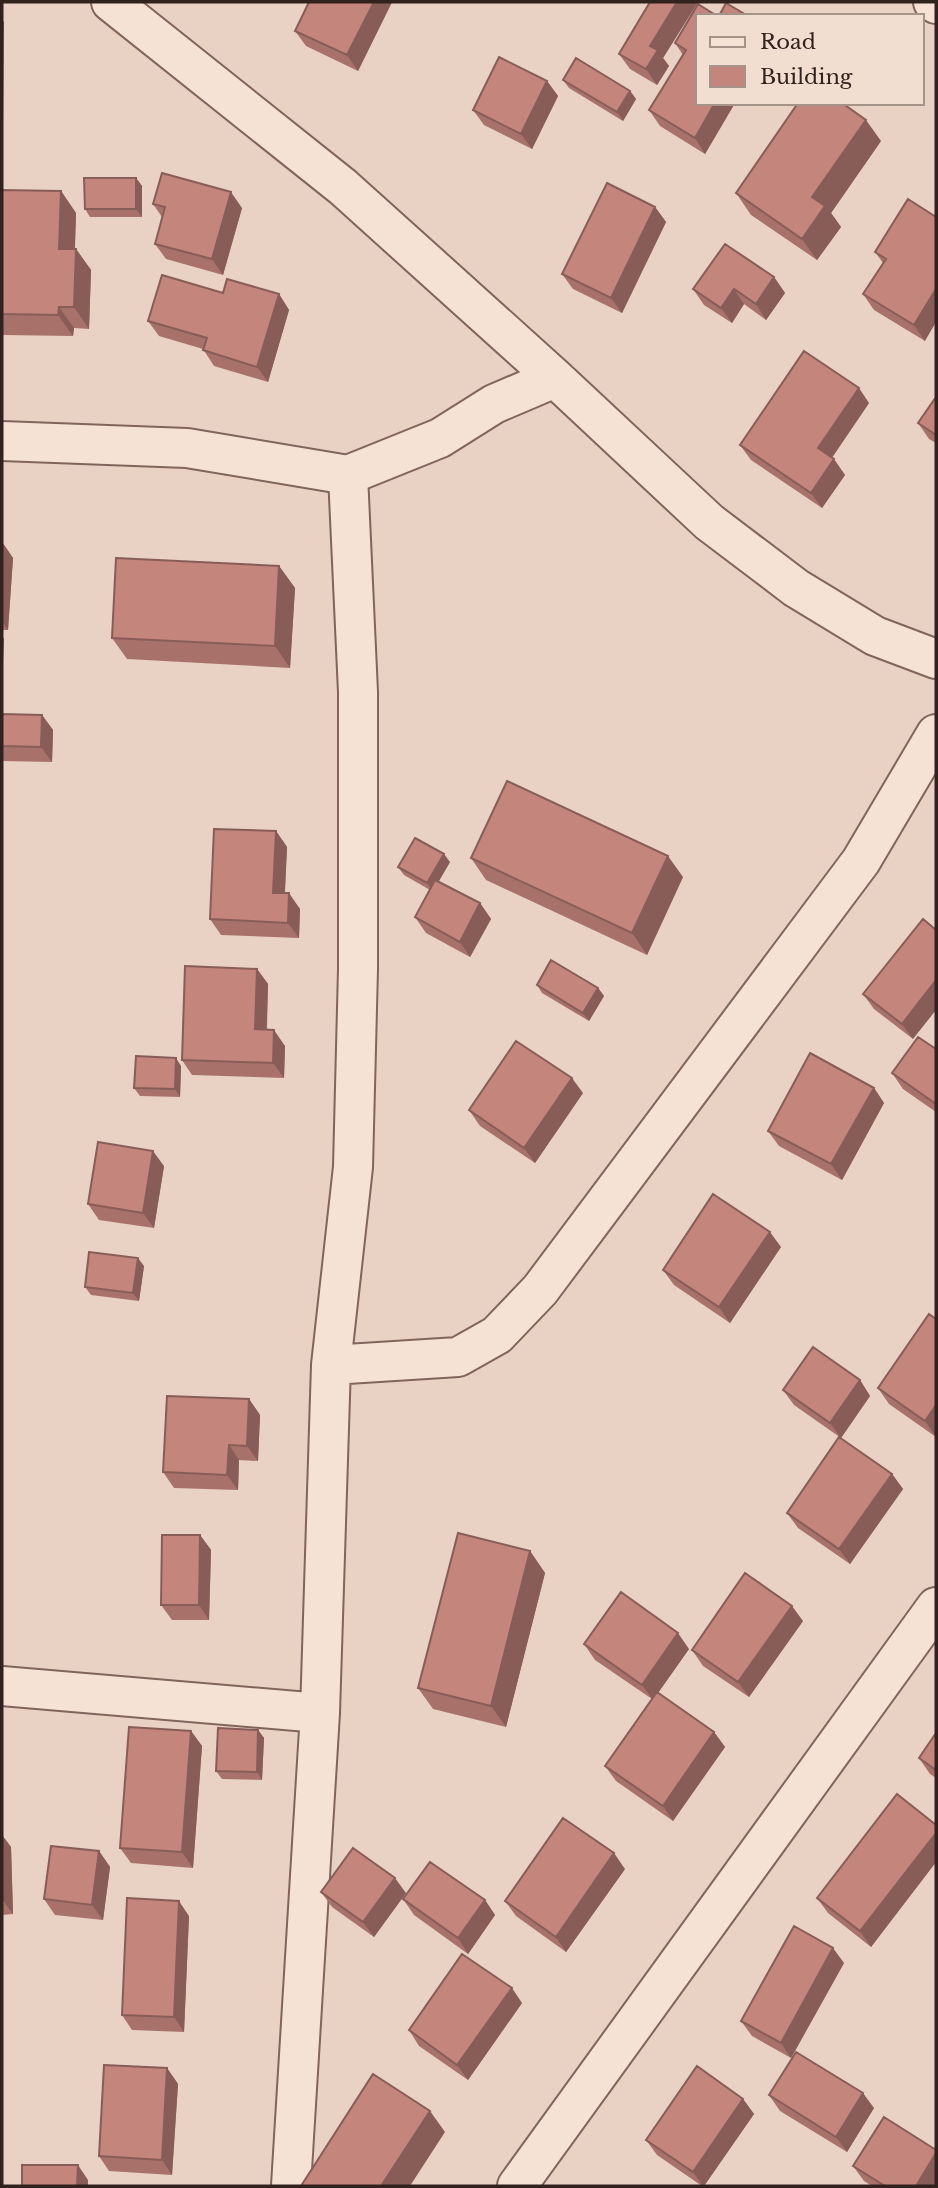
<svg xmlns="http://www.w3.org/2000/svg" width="938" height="2188" viewBox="0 0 938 2188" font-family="'Libre Baskerville',serif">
<rect width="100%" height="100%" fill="#e9d2c3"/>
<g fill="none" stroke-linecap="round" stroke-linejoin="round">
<g stroke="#81645c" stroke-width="42">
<path id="minor" d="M111 2 343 187 555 378 709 522 796 588 875 636 936 659
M933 2 936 4
M2 441 187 448 348 475 440 438 494 404 555 378
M331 1365 458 1357 497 1335 540 1290 861 861 936 734
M2 1686 320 1713
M291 2186 320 1713 331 1365 353 1167 358 969V692L348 475
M517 2186 936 1607"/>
</g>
<use href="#minor" stroke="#f5e2d5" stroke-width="38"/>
</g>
<path fill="#a8726b" d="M309 2H392L358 71 306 46 295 31Z
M650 2H698L663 58 669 66 657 85 630 69 619 54Z
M698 4V103H735L705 154 660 126 649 110 683 55 675 43Z
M563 80 630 91 636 99 623 121 569 88Z
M547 81 558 96 532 149 484 125 473 110Z
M881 141 831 213 841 227 817 260 751 215 736 193Z
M136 178 142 186V217H90L85 209Z
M2 190 61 191 76 213 75 249H76L91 270 89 329 74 328 73 336 2 335Z
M153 204 242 208 223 275 166 259 155 244 162 217Z
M655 207 666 222 622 313 573 289 562 274Z
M936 217 925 341 874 310 863 294 883 263 875 252Z
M774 277 785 293 766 320 744 304 732 323 704 305 693 289Z
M223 293 279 294 289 310 268 382 214 366 203 349 159 336 148 321Z
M936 397V443L929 439 918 423Z
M869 403 832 458 845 475 822 508 751 460 740 445Z
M2 542 13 558 8 630H2Z
M279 566 295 588 290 668 127 659 112 638Z
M2 714 42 715 53 730 52 762 2 761Z
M276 831 287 847 285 893 300 909 299 938 221 935 210 919Z
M471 858 683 877 647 955 486 880Z
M450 862 439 881 480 903 491 919 470 957 426 933 415 917 430 890 404 875 398 867Z
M936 930 913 1039 874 1009 863 994Z
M257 969 268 984 267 1030 285 1046 284 1078 192 1075 182 1060Z
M537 985 598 988 604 996 589 1021 542 993Z
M936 1049V1112L903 1089 892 1073Z
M181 1066 180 1097 140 1096 134 1088Z
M874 1088 884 1103 842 1180 779 1146 768 1131Z
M583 1093 535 1163 480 1126 469 1110Z
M164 1166 154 1228 99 1220 88 1204Z
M781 1247 730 1323 674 1285 663 1270Z
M144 1266 139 1301 91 1295 85 1287Z
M929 1314 936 1437 889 1404 878 1388Z
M860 1380 870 1396 841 1438 794 1405 783 1390Z
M249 1399 260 1415 258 1461 239 1460 238 1490 174 1488 163 1472Z
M892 1474 903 1489 850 1564 798 1528 787 1513Z
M200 1535 211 1550 209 1620H172L161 1605Z
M530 1551 545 1573 506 1727 433 1709 418 1688Z
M803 1621 749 1697 703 1666 692 1650Z
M584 1644 689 1649 658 1693 714 1732 725 1747 673 1821 616 1781 605 1766 652 1699 595 1660Z
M258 1730 264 1738 262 1780 222 1779 216 1771Z
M191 1731 202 1746 193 1868 131 1863 120 1848Z
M936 1733V1778L930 1774 919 1758Z
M936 1825V1862L871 1947 828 1913 817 1898Z
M2 1835 11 1847 13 1914 2 1915Z
M99 1851 110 1867 103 1920 55 1915 44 1899Z
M625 1869 566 1952 516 1916 505 1901Z
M321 1892 406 1893 374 1937 332 1907Z
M403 1899 485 1900 495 1915 468 1954 414 1915Z
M189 1916 184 2032 132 2030 122 2015Z
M844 1963 791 2058 752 2036 741 2021Z
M522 2003 468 2080 419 2046 409 2030Z
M167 2068 178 2084 172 2175 109 2171 99 2156Z
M769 2095 874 2108 847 2152 780 2111Z
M743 2099 754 2114 704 2186H702L657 2155 646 2140Z
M936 2150V2186H872L864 2181 853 2166Z"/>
<path fill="#885d57" d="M374 2H392L358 71 347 55Z
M677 2H698L663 58 669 66 657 85 646 69 650 46Z
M2 19 4 22 3 125 2 123Z
M547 81 558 96 532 149 521 134Z
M630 91 636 99 623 121 617 112Z
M715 103H735L705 154 695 138Z
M866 120 881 141 831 213 841 227 817 260 802 239 812 197Z
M136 178 142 186V217L136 209Z
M61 191 76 213 74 270 59 249Z
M231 192 242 208 223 275 212 259Z
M655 207 666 222 622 313 611 298Z
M76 249 91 270 89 329 74 307Z
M774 277 785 293 766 320 756 304Z
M734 289 744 304 732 323 721 308Z
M936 289V322L925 341 914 325Z
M279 294 289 310 268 382 257 367Z
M59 307 74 328 73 336 58 315Z
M859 388 869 403 828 463 818 448Z
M834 459 845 475 822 508 811 493Z
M2 542 13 558 8 630 2 621Z
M279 566 295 588 290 668 275 646Z
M2 636 4 639 3 663 2 662Z
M42 715 53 730 52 762 41 747Z
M276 831 287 847 284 908 273 893Z
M444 854 450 862 433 891 427 883Z
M668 856 683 877 647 955 632 933Z
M289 893 300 909 299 938 288 923Z
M480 903 491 919 470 957 460 942Z
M257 969 268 984 266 1045 255 1029Z
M936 980V1010L913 1039 902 1024Z
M598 988 604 996 589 1021 583 1013Z
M274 1030 285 1046 284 1078 273 1063Z
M176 1058 181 1066 180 1097 175 1089Z
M572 1078 583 1093 535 1163 524 1148Z
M874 1088 884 1103 842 1180 831 1164Z
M153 1151 164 1166 154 1228 143 1213Z
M770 1232 781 1247 730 1323 719 1307Z
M138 1258 144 1266 139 1301 133 1293Z
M860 1380 870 1396 841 1438 830 1423Z
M249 1399 260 1415 258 1461 247 1446Z
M936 1405V1437L925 1421Z
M229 1445 239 1460 238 1490 227 1475Z
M892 1474 903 1489 850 1564 839 1549Z
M200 1535 211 1550 209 1620 199 1605Z
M530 1551 545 1573 506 1727 491 1706Z
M792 1606 803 1621 749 1697 738 1682Z
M678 1633 689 1649 653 1700 642 1685Z
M258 1730 264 1738 262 1780 257 1772Z
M191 1731 202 1746 193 1868 182 1852Z
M714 1732 725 1747 673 1821 663 1806Z
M936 1833V1862L871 1947 860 1931Z
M2 1835 11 1847 13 1914 2 1899Z
M99 1851 110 1867 103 1920 92 1905Z
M614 1853 625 1869 566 1952 556 1937Z
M395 1878 406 1893 374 1937 363 1922Z
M485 1900 495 1915 468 1954 458 1938Z
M179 1901 189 1916 184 2032 174 2017Z
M833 1948 844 1963 791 2058 781 2043Z
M512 1988 522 2003 468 2080 457 2065Z
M167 2068 178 2084 172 2175 162 2160Z
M863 2093 874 2108 847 2152 836 2137Z
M743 2099 754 2114 704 2186H703L693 2172Z
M430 2111 445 2132 410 2186H381Z
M936 2153V2186H916Z
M78 2165 88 2180V2186H77Z"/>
<path fill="#c3857c" stroke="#885d57" stroke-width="2" d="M309 2H374L347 55 295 31Z
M650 2H677L650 46 658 50 646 69 619 54Z
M726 3 748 16H719Z
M698 4 717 16H698V103H715L695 138 649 110 686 50 675 43Z
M499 57 547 81 521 134 473 110Z
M576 58 630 91 617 112 563 80Z
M798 103H842L866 120 812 197 825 206 802 239 736 193Z
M162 173 231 192 212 259 155 244 165 207 153 204Z
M84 178H136V209H85Z
M607 183 655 207 611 298 562 274Z
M2 190 61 191 59 249H76L74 307H59L58 315 2 314Z
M908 199 936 217V289L914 325 863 294 886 259 875 252Z
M725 244 774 277 756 304 734 289 721 308 693 289Z
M162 275 223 293 227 279 279 294 257 367 203 350 207 338 148 321Z
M804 351 859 388 818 448 834 459 811 493 740 445Z
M936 397V435L918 423Z
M116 558 279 566 275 646 112 638Z
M2 714 42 715 41 747 2 746Z
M507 781 668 856 632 933 471 858Z
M214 829 276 831 273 893H289L288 923 210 919Z
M415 838 444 854 427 883 398 867Z
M435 880 480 903 460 942 415 917Z
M923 919 936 930V980L902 1024 863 994Z
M551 960 598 988 583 1013 537 985Z
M185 966 257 969 255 1029 274 1030 273 1063 182 1060Z
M918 1037 936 1049V1104L892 1073Z
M516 1041 572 1078 524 1148 469 1110Z
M810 1053 874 1088 831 1164 768 1131Z
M136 1056 176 1058 175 1089 134 1088Z
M98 1142 153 1151 143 1213 88 1204Z
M713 1194 770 1232 719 1307 663 1270Z
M89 1252 138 1258 133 1293 85 1287Z
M929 1314 936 1319V1405L925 1421 878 1388Z
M813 1347 860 1380 830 1423 783 1390Z
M167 1396 249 1399 247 1446 229 1445 227 1475 163 1472Z
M839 1437 892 1474 839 1549 787 1513Z
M458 1533 530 1551 491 1706 418 1688Z
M162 1535H200L199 1605H161Z
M745 1573 792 1606 738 1682 692 1650Z
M621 1592 678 1633 642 1685 584 1644Z
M657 1692 714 1732 663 1806 605 1766Z
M129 1727 191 1731 182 1852 120 1848Z
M218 1728 258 1730 257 1772 216 1771Z
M936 1733V1770L919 1758Z
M897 1794 936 1825V1833L860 1931 817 1898Z
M563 1818 614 1853 556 1937 505 1901Z
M51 1846 99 1851 92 1905 44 1899Z
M353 1848 395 1878 363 1922 321 1892Z
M430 1862 485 1900 458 1938 403 1899Z
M127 1898 179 1901 174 2017 122 2015Z
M794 1926 833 1948 781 2043 741 2021Z
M462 1954 512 1988 457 2065 409 2030Z
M796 2052 863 2093 836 2137 769 2095Z
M104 2065 167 2068 162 2160 99 2156Z
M697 2066 743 2099 693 2172 646 2140Z
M373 2074 430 2111 381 2186H301Z
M884 2117 936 2150V2153L916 2186H885L853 2166Z
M22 2165H78L77 2186H22Z"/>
<rect width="938" height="2188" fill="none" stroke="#32221e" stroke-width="7"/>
<rect x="696" y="14" width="228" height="91" fill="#f1ded1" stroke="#a59389" stroke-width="2"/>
<rect x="710" y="37" width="35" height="10" fill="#f5e2d5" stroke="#a59389" stroke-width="2"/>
<text x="760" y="49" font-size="21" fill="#32221e">Road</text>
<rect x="710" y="66" width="35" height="21" fill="#c3857c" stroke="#a59389" stroke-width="2"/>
<text x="760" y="84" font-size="21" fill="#32221e">Building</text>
</svg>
